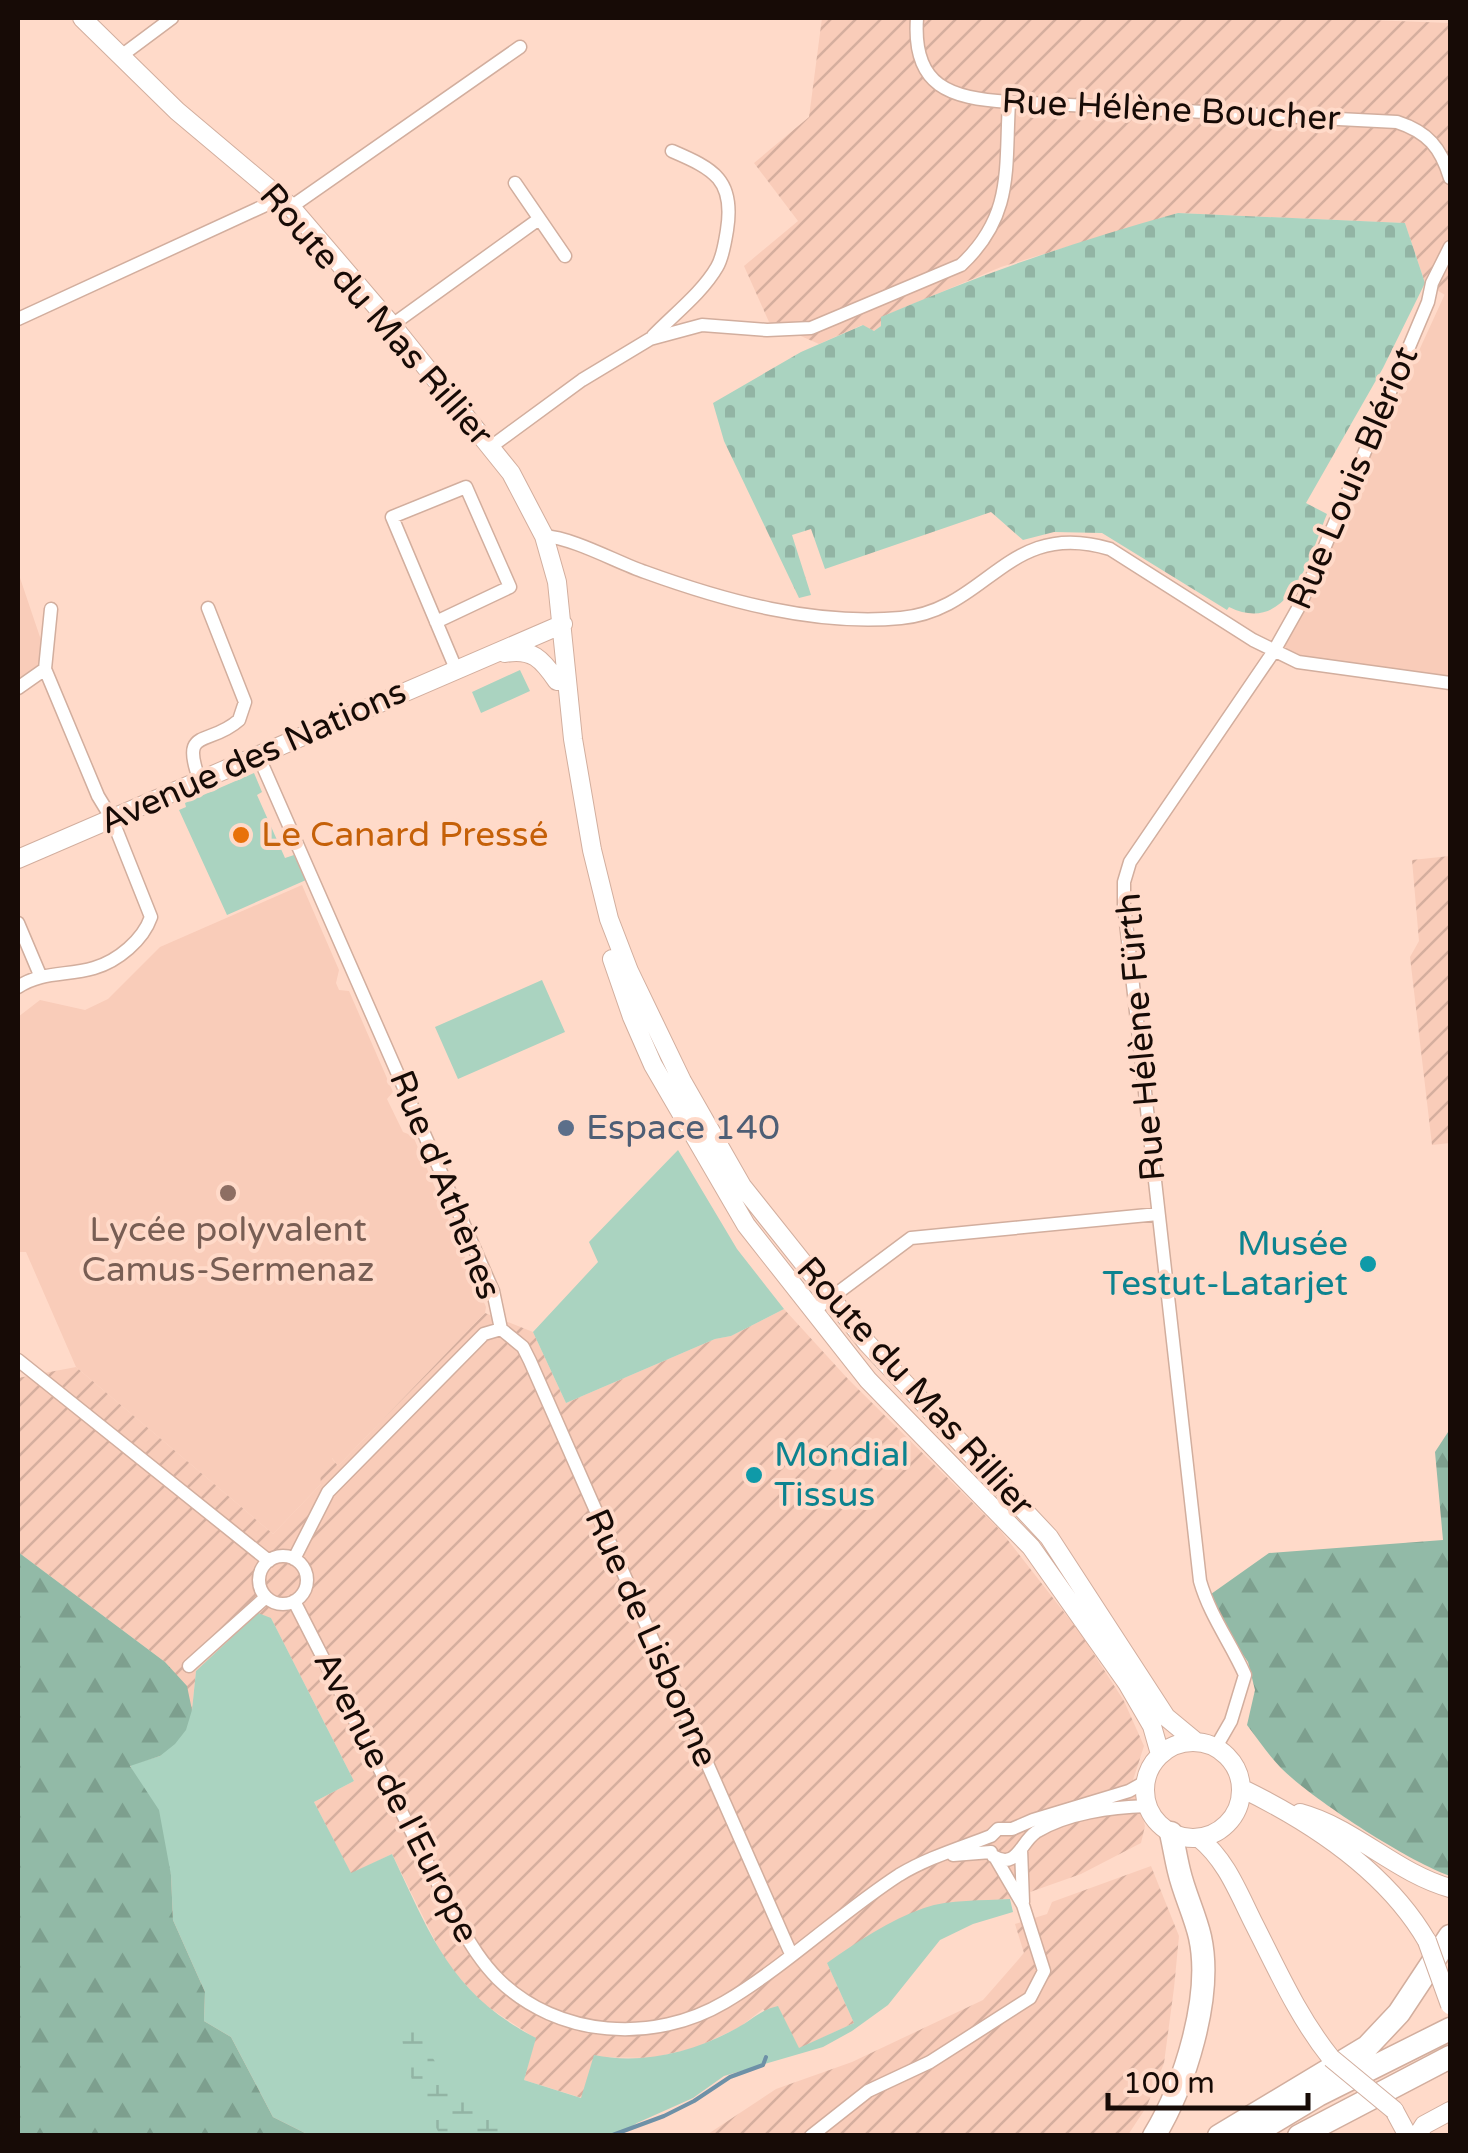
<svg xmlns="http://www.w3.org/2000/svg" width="1468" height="2153" viewBox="0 0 1468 2153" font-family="'Varela Round',sans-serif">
<defs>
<pattern id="industrial-furrows" width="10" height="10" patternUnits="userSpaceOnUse" patternTransform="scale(2.5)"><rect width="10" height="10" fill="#f9ccb9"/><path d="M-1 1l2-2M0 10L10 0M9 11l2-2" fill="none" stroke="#d5ae9e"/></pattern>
<pattern id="forest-firs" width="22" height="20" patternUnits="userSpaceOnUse" patternTransform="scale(2.5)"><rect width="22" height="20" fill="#92baa7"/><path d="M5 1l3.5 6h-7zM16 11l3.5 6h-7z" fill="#7d9f8e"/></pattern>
<pattern id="wetland-marsh" width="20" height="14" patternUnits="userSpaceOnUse" patternTransform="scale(2.5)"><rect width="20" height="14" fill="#aad3c0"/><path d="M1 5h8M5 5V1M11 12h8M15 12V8" fill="none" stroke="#92b4a4"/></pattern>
<pattern id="cemetery-stones" width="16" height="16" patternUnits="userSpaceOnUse" patternTransform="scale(2.5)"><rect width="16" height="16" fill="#aad3c0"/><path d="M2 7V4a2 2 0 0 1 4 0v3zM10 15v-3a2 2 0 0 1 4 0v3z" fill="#92b4a4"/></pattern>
</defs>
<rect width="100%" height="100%" fill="#ffdac9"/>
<path fill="#f9ccb9" d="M1450 283V682L1330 668 1282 649Z
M18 572 41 640 38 674 18 683Z
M302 885 339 970 336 983 339 990 349 991 393 1092 387 1099 403 1132 413 1136 486 1307 485 1313 338 1466 332 1458 321 1484 273 1534 76 1367 26 1252H18V1017L40 1000 85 1010 108 999 160 947Z"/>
<path fill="url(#industrial-furrows)" d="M822 18H1315L1450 23V283L1445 295 1425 283 1405 223 1178 213 1001 267 882 317 881 326 874 331 862 325 819 344 769 322 744 266 798 221 754 163 809 117Z
M1450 856V1143L1432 1145 1410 957 1419 941 1412 860Z
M784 1309 848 1379 1000 1530 1081 1634 1124 1701 1144 1746 1133 1780 1145 1826 1141 1843 1081 1874 1010 1899 949 1903 827 1963 854 2023 798 2049 763 2009 740 2027 695 2048 651 2058 599 2057 582 2098 524 2080 535 2038 482 2003 446 1963 392 1854 351 1874 314 1802 354 1781 271 1618 196 1671 192 1710 165 1662 18 1552V1378L76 1367 273 1534 321 1484 319 1461 330 1456 338 1466 485 1313 533 1332 566 1403 715 1339 731 1336Z
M1151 1866 1179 1936 1174 1988 1164 2063 1147 2106 1128 2135 705 2136 776 2089 852 2062 983 2000 1024 1953 1015 1924 1047 1914 1052 1902Z"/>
<path fill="#aad3c0" d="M520 670 530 691 481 713 472 692Z
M254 773 262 792 257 795 285 858 294 855 306 880 227 915 179 810 186 807 185 803Z
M542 980 565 1032 458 1079 435 1027Z
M678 1150 737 1249 784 1309 731 1336 715 1339 566 1403 533 1332 598 1262 589 1242Z
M258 1613 271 1618 354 1781 314 1802 351 1873 392 1854C431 1936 451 1994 536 2038L524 2080 581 2098 594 2055C643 2065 694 2052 737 2028 752 2020 760 2010 778 2006L799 2048 854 2023 827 1963C857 1942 889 1920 924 1908 950 1899 982 1901 1010 1899L1013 1912 973 1924 940 1940 888 2005 852 2031 823 2047 724 2076 693 2098 637 2123 619 2135H309L273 2117 231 2037 204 2021 205 1992 173 1920 171 1875 130 1765 160 1756 192 1710 196 1671Z"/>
<path fill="url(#forest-firs)" d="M1450 1429V1876C1408 1861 1313 1800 1281 1768 1268 1755 1258 1739 1247 1725L1255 1690 1248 1662 1204 1599 1269 1553 1443 1540 1435 1452Z
M18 1552 165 1662 187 1686 192 1710 186 1730 175 1744 160 1756 130 1766 159 1810 171 1875 173 1920 205 1992 204 2021 231 2037 273 2117 309 2135H18Z"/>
<path fill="url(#wetland-marsh)" d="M410 2020 443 2075 485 2115 525 2135H440L413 2084 399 2029Z"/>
<path fill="url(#cemetery-stones)" d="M1178 213 1405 223 1425 283 1383 368 1306 503 1327 514C1310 555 1290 637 1229 607L1227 610 1102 533 1054 532 1023 540 991 512 825 569 811 529 792 535 811 595 799 598 724 441 713 403 801 352 863 325 874 331 881 326V317C978 275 1076 241 1178 213Z"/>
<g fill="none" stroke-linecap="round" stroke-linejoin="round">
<path stroke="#6e91a7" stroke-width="4" d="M610 2136 664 2116 694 2101 730 2077 763 2065 766 2057"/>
<g stroke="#d2ae9e" stroke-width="15">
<path id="street" d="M917 18C912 87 950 98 1009 102L1397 122C1428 132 1441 148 1450 178
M121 56 172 18
M515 183 565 256
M291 207 520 47
M18 319 281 198
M392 325 539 219
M653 336C673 315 702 293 717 267 723 257 725 242 727 230 735 180 714 169 672 151
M492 446 582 380 650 339 702 325 767 330 811 328 961 265C1014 216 1005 168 1009 102
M544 536C574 538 616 562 645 572 725 601 815 626 901 618 988 610 1007 518 1110 549L1253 640 1298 662 1450 683
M436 622 510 587 466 487 392 517 456 669
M18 688 45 669
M258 755 493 1291 501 1329 484 1334 328 1492 294 1559
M200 781C179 726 209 747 239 720L245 702 208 608
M18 923 40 975
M18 987C42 971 67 976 94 968 118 961 143 940 151 917L112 819 98 796 45 669 51 609
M812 1312 911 1238 1158 1214
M501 1329 523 1347 530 1361 791 1954
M18 1360 269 1561
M259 1580a24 24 0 1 1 48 0a24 24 0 1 1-48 0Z
M294 1601 458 1923C470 1943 481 1962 498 1979 558 2038 654 2044 725 2002 787 1965 839 1914 899 1875 927 1858 960 1848 991 1836L998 1829H1012L1033 1820 1129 1791 1145 1782
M189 1666 266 1597
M1216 1747 1231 1721 1245 1675C1231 1643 1210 1616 1200 1581L1124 905V882L1130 862 1274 651 1301 603 1428 302 1432 283 1450 247
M1021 1849 1023 1902
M953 1855 991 1852
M993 1856C1017 1870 1020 1843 1036 1832 1066 1813 1112 1807 1147 1806
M811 2136 868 2091 930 2062 1030 1998 1044 1971 1023 1905 995 1857"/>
</g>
<g stroke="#d2ae9e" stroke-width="20">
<path id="secondary" d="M82 18 177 111 291 207 392 325 511 473 544 536 557 582 573 739 592 850 609 919 629 971 682 1081 742 1186 867 1343 1049 1537 1166 1717 1195 1741
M505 653C532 648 542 659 557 681
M18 859 563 624
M612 959 632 1017 653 1065 746 1225 868 1380 1031 1547 1127 1683 1152 1726 1160 1754
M1145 1790a48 48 0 1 1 96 0a48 48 0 1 1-96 0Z
M1241 1788C1311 1822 1387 1872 1427 1941
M1300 1813C1355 1828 1396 1873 1450 1888
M1199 1838C1226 1860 1238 1892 1253 1922 1277 1969 1298 2017 1331 2058
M1394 2110 1408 2136
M1417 2136 1424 2125 1450 2111"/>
</g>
<g stroke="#d2ae9e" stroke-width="25">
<path id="highway" d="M1154 2136C1185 2085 1213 1996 1200 1937 1195 1915 1184 1893 1179 1871 1176 1859 1174 1846 1171 1833
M1219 2136 1367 2047 1399 2013 1450 1936
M1250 2136 1318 2095 1450 2029
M1299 2136 1450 2057"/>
</g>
<use href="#street" stroke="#fff" stroke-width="12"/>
<use href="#secondary" stroke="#fff" stroke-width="18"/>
<use href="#highway" stroke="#fff" stroke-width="22"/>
<g stroke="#d2ae9e" stroke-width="20" stroke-linecap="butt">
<path id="secondary-bridge" d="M1427 1941 1450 2005
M1331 2058 1394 2110"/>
</g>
<use href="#secondary-bridge" stroke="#fff" stroke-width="18"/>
</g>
<circle fill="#e8710a" stroke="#ffdac9" stroke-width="4" cx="241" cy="835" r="10"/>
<circle fill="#5c6f8a" stroke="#ffdac9" stroke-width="4" cx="566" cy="1128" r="10"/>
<circle fill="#8d6e63" stroke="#ffdac9" stroke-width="4" cx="228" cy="1193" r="10"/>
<g fill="#0f9aa8" stroke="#ffdac9" stroke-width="4">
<circle cx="1368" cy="1264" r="10"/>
<circle cx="754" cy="1475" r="10"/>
</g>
<g text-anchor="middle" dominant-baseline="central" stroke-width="8" stroke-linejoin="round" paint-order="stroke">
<g font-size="35" fill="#170b06" stroke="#ffdac9">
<text transform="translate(1171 110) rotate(3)">Rue Hélène Boucher</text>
<text transform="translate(376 315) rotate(49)">Route du Mas Rillier</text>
<text transform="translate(1353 478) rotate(-67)">Rue Louis Blériot</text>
<text transform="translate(253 757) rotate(-24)">Avenue des Nations</text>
<text transform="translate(1141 1037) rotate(-95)">Rue Hélène Fürth</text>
<text transform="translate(445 1185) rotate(68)">Rue d'Athènes</text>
<text transform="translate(915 1387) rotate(48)">Route du Mas Rillier</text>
<text transform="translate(651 1638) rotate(66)">Rue de Lisbonne</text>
<text transform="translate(396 1797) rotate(63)">Avenue de l'Europe</text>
</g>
<g font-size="35" fill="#c56008" stroke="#ffdac9" text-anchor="start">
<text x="261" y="835">Le Canard Pressé</text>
</g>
<g font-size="35" fill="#4e5e75" stroke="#ffdac9" text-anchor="start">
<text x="586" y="1128">Espace 140</text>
</g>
<g font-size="35" fill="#785e54" stroke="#ffdac9">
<text x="228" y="1230">Lycée polyvalent<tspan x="228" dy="40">Camus-Sermenaz</tspan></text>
</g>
<g font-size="35" fill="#0d838f" stroke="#ffdac9" text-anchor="end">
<text x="1348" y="1244">Musée<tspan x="1348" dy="40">Testut-Latarjet</tspan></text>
<text x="774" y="1455" text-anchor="start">Mondial<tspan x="774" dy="40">Tissus</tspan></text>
</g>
</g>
<rect width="1468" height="2153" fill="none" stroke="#170b06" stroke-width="40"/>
<path d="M1108 2093v15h200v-15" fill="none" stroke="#170b06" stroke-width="5"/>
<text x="1123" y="2093" font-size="30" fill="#170b06" stroke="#ffdac9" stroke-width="8" paint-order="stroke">100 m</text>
</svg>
